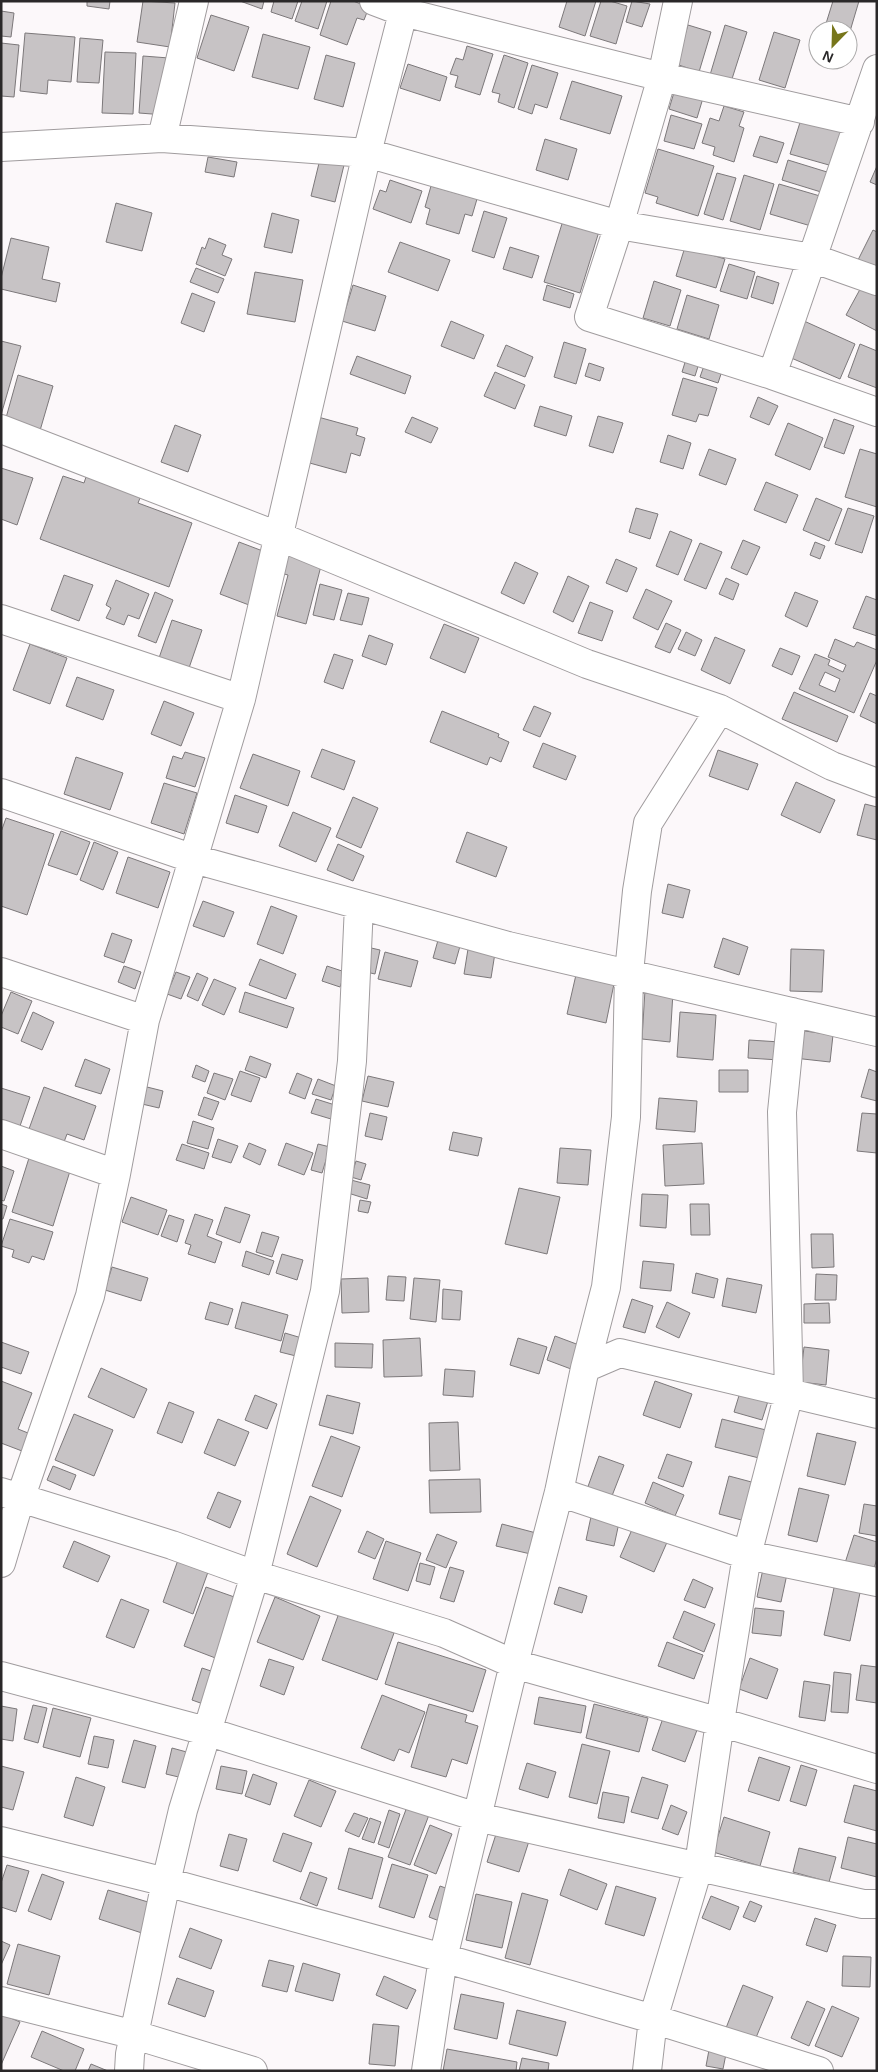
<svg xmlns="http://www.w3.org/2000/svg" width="878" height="2072" viewBox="0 0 878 2072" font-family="Helvetica,sans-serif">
<rect width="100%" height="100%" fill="#fcf8fa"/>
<path fill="#c7c3c5" stroke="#7c787a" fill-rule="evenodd" d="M87 1H110L109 9 87 6Z
M143 1 175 3 170 47 137 42Z
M240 1H264L262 9Z
M274 1H298L292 19 271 12Z
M302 1H327L318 29 295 21Z
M331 1H353L369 7 364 20 357 18 347 45 320 35Z
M567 1H596L585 36 559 27Z
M601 1H610L627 6 616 44 590 36Z
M632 1 650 4 642 27 626 22Z
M833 1H859L848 38V30H824Z
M1 11 14 13 11 37 1 36Z
M211 15 249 27 234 71 197 58Z
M688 25 711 32 699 72 676 64Z
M725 25 747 32 731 82 710 75Z
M774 32 800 40 785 88 759 80Z
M25 33 75 37 71 82 48 80 47 94 20 91Z
M263 34 310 47 298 89 252 77Z
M80 38 103 40 99 83 77 82Z
M1 43 19 45 14 97 1 96Z
M467 46 493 54 480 95 455 87 458 76 450 74 456 58 463 60Z
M105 52 136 53 133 114 102 113Z
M326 55 355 63 343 107 314 99Z
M504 55 528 63 514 108 498 102 500 94 492 92Z
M143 56 169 58 165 115 139 113Z
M408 64 447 77 440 101 400 88Z
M532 65 558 73 547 108 535 104 532 114 518 109Z
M572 81 622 96 610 134 560 119Z
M675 89 703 98 697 118 669 109Z
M724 106 744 112 739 126 744 128 734 162 713 155 715 147 702 143 710 118 719 121Z
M803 113 847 127 836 167 790 154Z
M671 115 702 124 694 149 664 141Z
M760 136 784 143 777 163 753 156Z
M545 139 577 149 568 180 536 170Z
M658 149 714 166 698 216 656 203 658 197 645 193Z
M321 155 345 161 335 202 311 196Z
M208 157 237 162 234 177 205 172Z
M788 160 827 172 821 192 782 180Z
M877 166V185L870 182Z
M717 173 736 178 723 220 704 214Z
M744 175 774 184 760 230 730 221Z
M390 180 422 191 411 223 373 209 380 190 386 192Z
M779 184 820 196 811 226 770 214Z
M431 186 477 199 472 216 465 214 459 234 426 224 430 209 425 207Z
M116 203 152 213 142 251 106 242Z
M484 211 507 218 494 258 472 251Z
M272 213 299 220 292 253 264 247Z
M565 214 601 225 580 293 544 282Z
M873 230 877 232V268L858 260Z
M11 238 49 247 42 279 60 283 56 302 1 289V278Z
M209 238 226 245 222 255 232 259 225 276 196 264 202 247 205 249Z
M400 242 450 260 438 291 388 272Z
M510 247 539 256 532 278 503 269Z
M685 247 725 259 716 288 676 276Z
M729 264 755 272 747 299 720 291Z
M196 268 224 279 218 293 190 282Z
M255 272 303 280 295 322 247 314Z
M757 276 779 283 773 304 751 297Z
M654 281 681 290 670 326 643 318Z
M864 282 877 289V331L846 315Z
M353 285 386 296 375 331 342 321Z
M547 285 574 294 570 308 543 300Z
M192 293 215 302 204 332 181 323Z
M687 295 719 305 709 339 677 329Z
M451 321 484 335 474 359 441 346Z
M804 321 855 344 840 379 789 357Z
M1 341 21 346 1 415Z
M564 342 586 349 576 384 554 377Z
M860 344 877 351V388L848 377Z
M506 345 533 357 525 377 497 366Z
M357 356 411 376 405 394 350 374Z
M687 356 700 360 695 376 682 372Z
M706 360 724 365 718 383 700 377Z
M589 363 604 368 600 381 585 376Z
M495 372 525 385 515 409 484 396Z
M18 375 53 386 39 434 4 425Z
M683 378 717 388 708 416 699 414 696 422 672 415Z
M758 397 778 406 769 425 750 417Z
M540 406 572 416 566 436 534 426Z
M598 416 623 423 613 453 589 446Z
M318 417 358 428 356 435 365 438 360 456 351 453 346 473 306 462Z
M412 417 438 428 431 443 405 432Z
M834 419 854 426 844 454 824 447Z
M788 423 823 438 810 470 775 455Z
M175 425 201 435 188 472 161 462Z
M668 435 691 443 683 469 660 462Z
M709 449 736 459 726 485 699 475Z
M860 449 877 454V507L845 497Z
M1 468 33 478 17 525 1 519Z
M89 468 144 488 138 503 192 523 169 587 40 539 63 476 84 483Z
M766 482 798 495 786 523 754 510Z
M816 498 842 509 829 541 803 530Z
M636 508 658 514 650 539 629 532Z
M848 508 874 516 862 553 835 544Z
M670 531 692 540 678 575 656 566Z
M743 540 760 547 747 575 731 568Z
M239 542 268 553 249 605 220 594Z
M815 542 825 546 820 559 810 555Z
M700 543 722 552 706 589 684 580Z
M283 552 322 562 306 624 277 616 288 575 277 572Z
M616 559 637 568 627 592 606 583Z
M515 562 538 573 524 604 501 593Z
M64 575 93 585 79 621 51 610Z
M568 576 589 586 573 622 553 612Z
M726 578 739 584 733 600 719 594Z
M116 580 149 594 139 619 128 615 124 625 106 618 111 608 106 605Z
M320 584 342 590 334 620 313 615Z
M646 589 672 601 658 630 633 618Z
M155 592 173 600 156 643 138 636Z
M795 592 818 601 807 627 785 616Z
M348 593 369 598 362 625 340 620Z
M866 596 877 600V636L853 628Z
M590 602 613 611 602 641 578 633Z
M172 620 202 630 189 668 159 658Z
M666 623 681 630 670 653 655 647Z
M444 624 479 638 465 673 430 658Z
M686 632 702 640 695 656 678 649Z
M369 635 393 644 386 665 362 656Z
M715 637 745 650 730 684 701 670Z
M835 639 854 647 857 642 877 650V660L854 713 799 689 815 654 830 660 828 665 843 672 846 665 828 657ZM825 672 840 679 835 692 819 685Z
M30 644 67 658 50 704 13 690Z
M780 648 800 656 792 675 772 666Z
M334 654 353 660 343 689 324 682Z
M77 677 114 690 103 720 66 706Z
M794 692 848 716 837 742 782 719Z
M870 693 877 696V724L860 716Z
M164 701 194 713 181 746 151 734Z
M534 706 551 713 540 737 523 730Z
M442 711 499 734 498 737 509 742 501 762 490 757 487 765 430 742Z
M543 743 576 756 566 780 533 767Z
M322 749 355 761 344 790 311 777Z
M718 750 758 764 748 790 709 776Z
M185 752 205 758 195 787 166 778 173 756 182 759Z
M253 754 300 771 288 806 240 788Z
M76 757 123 773 110 810 64 794Z
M796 782 835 800 820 833 781 815Z
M164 783 197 793 184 834 151 823Z
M235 795 267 806 258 833 226 823Z
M353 797 378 808 361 848 336 837Z
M865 804 877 807V840L857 835Z
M293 812 331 828 316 862 279 846Z
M6 818 54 834 27 915 1 906V832Z
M61 831 90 842 77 875 48 865Z
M467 832 507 847 496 877 456 862Z
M94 842 118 852 103 890 80 880Z
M338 844 364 856 353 881 327 870Z
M128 857 170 872 158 908 116 893Z
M668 884 690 890 683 918 662 913Z
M203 901 234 912 224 937 193 926Z
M271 906 297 916 283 954 257 944Z
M112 933 132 940 124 963 104 956Z
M440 933 462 939 455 964 433 958Z
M723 938 748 947 739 975 714 967Z
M367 947 380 950 375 974 362 971Z
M468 949 495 953 491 978 464 974Z
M791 949 824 950 822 992 790 991Z
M385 952 418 961 411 987 378 979Z
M260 959 296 974 286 999 249 985Z
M124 966 141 972 135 989 118 982Z
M327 966 345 972 340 987 322 981Z
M578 966 616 974 606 1023 567 1014Z
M176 972 190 977 181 999 167 994Z
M197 973 208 978 198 1001 187 996Z
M214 979 236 988 224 1015 202 1005Z
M645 990 673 992 670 1042 642 1039Z
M11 992 32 1001 18 1034 1 1027V1016Z
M245 992 294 1008 287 1028 239 1012Z
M33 1012 54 1022 42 1050 21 1041Z
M680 1012 716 1015 713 1060 677 1057Z
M798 1030 833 1035 830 1062 794 1058Z
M749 1040 780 1042 779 1060 748 1058Z
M250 1056 271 1064 266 1078 245 1070Z
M85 1059 110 1069 101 1094 75 1086Z
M196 1065 209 1071 205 1082 192 1077Z
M869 1069 877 1072V1101L861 1097Z
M719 1070H748V1092H719Z
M240 1071 260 1078 251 1102 231 1095Z
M214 1073 233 1079 225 1100 207 1093Z
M297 1073 312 1079 305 1099 289 1093Z
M368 1076 394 1082 388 1107 362 1101Z
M318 1079 336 1086 331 1100 312 1094Z
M44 1087 96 1106 84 1140 67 1134 64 1142 29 1129Z
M147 1087 163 1091 159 1108 142 1104Z
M1 1088 30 1097 20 1126 1 1119Z
M204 1097 219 1102 212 1120 198 1115Z
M659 1098 697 1101 695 1132 656 1129Z
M316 1099 335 1105 331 1119 311 1113Z
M370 1113 387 1117 382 1140 365 1136Z
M862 1113 877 1114V1153L857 1151Z
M193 1121 214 1128 208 1149 187 1143Z
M453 1132 482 1138 478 1156 449 1150Z
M218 1139 238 1146 231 1163 212 1157Z
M249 1143 266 1150 260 1165 243 1157Z
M286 1143 313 1153 304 1175 278 1165Z
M702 1143 704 1184 665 1186 663 1145Z
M182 1144 209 1153 204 1169 176 1160Z
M318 1144 330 1147 322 1173 311 1170Z
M560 1148 591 1150 588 1185 557 1183Z
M29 1158 70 1171 53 1226 12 1212Z
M356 1161 366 1164 361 1180 351 1177Z
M1 1166 14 1171 4 1201 1 1200Z
M351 1180 370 1185 367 1199 348 1193Z
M519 1188 560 1197 547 1254 505 1244Z
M642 1194 668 1195 666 1228 640 1226Z
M131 1197 167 1210 158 1235 122 1222Z
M360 1200 371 1202 368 1213 358 1211Z
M1 1204 7 1206 3 1219H1Z
M690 1204H709L710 1235H691Z
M225 1207 250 1215 240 1243 216 1234Z
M195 1214 213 1220 207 1236 222 1242 215 1263 188 1254 191 1245 185 1243Z
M169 1215 184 1220 177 1242 161 1236Z
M10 1219 53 1232 44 1260 32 1256 29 1263 12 1257 14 1250 1 1246Z
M262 1232 279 1237 272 1257 256 1252Z
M811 1234H833L834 1267 812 1268Z
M246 1251 274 1261 269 1275 242 1266Z
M282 1254 303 1260 297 1280 276 1273Z
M643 1261 674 1264 671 1291 640 1288Z
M112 1267 148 1278 141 1301 105 1290Z
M696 1273 718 1279 714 1298 692 1293Z
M816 1274 837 1275 836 1300H815Z
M388 1276 406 1277 404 1301 386 1300Z
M368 1278 369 1312 342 1313 341 1279Z
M414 1278 440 1280 436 1322 410 1319Z
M727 1278 762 1285 756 1313 722 1306Z
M443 1289 462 1291 460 1320 442 1319Z
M632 1299 653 1306 645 1333 623 1327Z
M210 1302 233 1309 228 1325 205 1319Z
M242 1302 288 1315 281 1341 235 1328Z
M667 1302 690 1313 679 1338 656 1327Z
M829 1303 830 1323H804V1304Z
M285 1333 305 1339 300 1357 280 1352Z
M555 1336 579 1345 571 1369 547 1360Z
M420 1338 422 1376 384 1377 383 1340Z
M518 1338 547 1347 539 1374 510 1365Z
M1 1342 29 1352 21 1374 1 1367Z
M335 1343 373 1344 372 1368 335 1367Z
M804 1347 829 1350 826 1385 800 1382Z
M101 1368 147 1389 134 1418 88 1397Z
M445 1369 475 1371 473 1397 443 1395Z
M1 1381 32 1393 18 1429 28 1433 22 1451 1 1443Z
M655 1381 692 1394 680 1428 643 1415Z
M741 1389 769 1398 762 1420 734 1412Z
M255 1395 277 1404 267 1429 245 1420Z
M327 1395 360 1403 353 1434 319 1425Z
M169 1402 194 1412 182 1443 157 1433Z
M74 1414 113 1430 94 1476 55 1460Z
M218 1419 249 1432 235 1466 204 1453Z
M722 1419 766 1430 759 1458 715 1447Z
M458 1422 460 1470 430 1471 429 1423Z
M817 1433 856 1442 845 1485 807 1476Z
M331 1436 360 1447 342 1497 312 1486Z
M667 1454 692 1462 683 1487 658 1478Z
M599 1456 624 1465 610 1501 586 1492Z
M53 1466 76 1475 70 1490 47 1480Z
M729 1476 759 1484 749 1522 719 1514Z
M480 1479 481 1512 430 1513 429 1480Z
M653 1482 684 1495 675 1516 645 1503Z
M799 1488 829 1495 817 1542 788 1535Z
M218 1492 241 1501 230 1528 207 1518Z
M310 1496 341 1510 317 1567 287 1554Z
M864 1504 877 1506V1536L859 1533Z
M592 1512 620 1518 614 1546 586 1540Z
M502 1524 540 1534 535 1555 496 1546Z
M634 1525 668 1540 654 1572 620 1557Z
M367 1531 384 1539 375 1559 358 1552Z
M437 1534 457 1542 446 1568 426 1560Z
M854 1535 877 1542V1558L873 1572 845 1563Z
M74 1541 110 1556 98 1582 63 1567Z
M386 1541 421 1553 408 1591 373 1579Z
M178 1560 208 1572 193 1614 163 1602Z
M420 1563 435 1567 430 1585 416 1581Z
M450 1567 464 1571 454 1602 440 1598Z
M763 1569 787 1574 781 1602 757 1597Z
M693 1579 713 1588 705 1608 684 1600Z
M835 1583 861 1588 850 1641 824 1635Z
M206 1587 240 1599 218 1659 184 1646Z
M559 1587 587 1596 582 1613 554 1604Z
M275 1597 320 1616 303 1660 257 1642Z
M121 1599 149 1610 134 1648 106 1637Z
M755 1608 784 1611 781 1636 752 1633Z
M684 1611 715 1624 704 1652 673 1638Z
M339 1613 394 1633 377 1680 322 1660Z
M398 1642 486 1670 473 1712 385 1684Z
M667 1642 703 1655 694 1679 658 1666Z
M750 1658 778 1669 767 1699 739 1689Z
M269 1659 294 1667 284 1695 260 1686Z
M861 1665 877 1667V1703L856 1700Z
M202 1668 217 1673 206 1705 192 1700Z
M834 1672 851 1674 848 1713 831 1712Z
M804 1681 830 1685 825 1721 799 1717Z
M382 1695 425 1712 409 1753 399 1749 394 1761 361 1748Z
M539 1697 586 1706 581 1733 534 1724Z
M429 1704 467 1715 465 1722 478 1726 467 1764 452 1759 446 1777 411 1767Z
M594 1704 648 1718 639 1752 586 1738Z
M33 1705 47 1708 38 1743 24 1739Z
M1 1706 17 1709 13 1741 1 1739Z
M53 1708 91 1718 80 1757 43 1747Z
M663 1718 697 1730 685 1762 652 1750Z
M94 1736 114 1740 108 1768 88 1764Z
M134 1740 156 1746 145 1788 122 1782Z
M582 1744 610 1751 597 1804 569 1797Z
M172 1748 194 1754 187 1779 166 1774Z
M759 1757 790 1767 779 1801 748 1791Z
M527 1763 556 1772 548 1798 519 1789Z
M801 1765 817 1770 806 1806 790 1801Z
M1 1766 24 1772 13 1810 1 1807Z
M221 1766 247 1771 242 1794 216 1789Z
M253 1774 277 1783 270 1805 245 1796Z
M76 1777 105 1787 93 1826 64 1817Z
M642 1777 668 1785 658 1819 631 1812Z
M309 1780 336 1791 321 1827 294 1816Z
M854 1785 877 1791V1831L844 1822Z
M603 1792 629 1797 624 1823 598 1818Z
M410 1799 432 1807 410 1865 388 1857Z
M671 1805 687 1812 678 1835 662 1829Z
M389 1810 400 1814 389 1848 378 1844Z
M354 1813 368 1818 359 1837 345 1831Z
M724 1817 770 1832 760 1866 713 1852Z
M370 1818 381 1822 374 1843 362 1839Z
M430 1825 452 1834 436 1874 414 1865Z
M498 1828 530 1838 519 1872 487 1862Z
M283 1833 312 1843 301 1872 273 1861Z
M229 1834 247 1839 238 1871 220 1866Z
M848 1837 877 1844V1877L841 1868Z
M349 1848 383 1858 372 1899 338 1889Z
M799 1848 836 1857 829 1882 793 1872Z
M392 1864 428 1875 414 1918 379 1907Z
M7 1865 29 1871 16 1912 1 1907V1883Z
M569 1869 607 1884 597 1910 560 1895Z
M310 1872 327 1878 317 1906 300 1899Z
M42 1874 64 1882 51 1920 28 1911Z
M440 1886 454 1891 442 1922 429 1917Z
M616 1886 656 1898 644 1936 605 1924Z
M108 1890 158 1905 148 1935 99 1919Z
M522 1893 548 1900 530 1965 505 1958Z
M476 1894 512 1902 502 1948 466 1940Z
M711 1896 739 1907 730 1930 702 1918Z
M750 1901 762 1906 755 1922 743 1917Z
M815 1918 836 1925 827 1952 806 1945Z
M190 1928 222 1940 211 1969 179 1957Z
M1 1941 10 1945 1 1965Z
M18 1944 60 1956 49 1995 7 1984Z
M843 1956 871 1957 870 1987 842 1986Z
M269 1960 294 1966 287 1992 262 1986Z
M303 1963 340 1974 333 2001 295 1991Z
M384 1976 416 1990 407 2009 376 1995Z
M177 1978 214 1991 205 2017 168 2004Z
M743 1985 773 1997 755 2040 726 2028Z
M461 1994 504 2003 497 2039 454 2029Z
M807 2001 825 2009 809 2046 791 2038Z
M832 2006 859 2018 842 2057 815 2046Z
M517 2010 566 2022 557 2056 509 2044Z
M1 2014 20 2022 1 2065Z
M373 2024 399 2026 395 2066 369 2064Z
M42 2031 84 2049 75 2071H64L31 2057Z
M447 2049 517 2062 516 2071H443Z
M709 2050 726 2054 723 2069 706 2066Z
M522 2058 549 2063 548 2071H519Z
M91 2064 108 2071H88Z"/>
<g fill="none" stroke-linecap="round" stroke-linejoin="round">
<g stroke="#a09c9e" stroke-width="30">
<path id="minor" d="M374 1 403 12 662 77 860 122
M678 1 662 77 619 225 589 317 772 375 877 412
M162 138 367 153 619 225 812 258 877 281
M1 147 162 138 194 1
M772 375 877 69
M1 429 278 536 587 664 720 709 832 766 877 783
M1 619 241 699
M1 793 194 859 508 946 877 1032
M1 972 145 1020
M1 1134 116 1174
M585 1368 606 1287 626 1117 629 973 637 891 648 823 720 709
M1 1492 172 1545 255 1575 444 1633 514 1664 720 1722 877 1769
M559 1492 747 1555 877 1582
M1 1563 20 1499 90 1296 116 1174 145 1020 241 699 367 153 406 1
M1 1676 206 1731 477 1817 863 1904H877
M1 1841 166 1882 443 1958 653 2019 819 2071
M1 2001 135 2035 253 2071
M129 2071 130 2054 166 1882 183 1810 255 1575 325 1291 352 1061 359 905
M426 2071 443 1958 514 1664 559 1492 585 1368 620 1353 877 1414
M647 2071 653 2019 699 1865 720 1722 747 1555 789 1393 782 1112 792 1012"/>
</g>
<use href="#minor" stroke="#fff" stroke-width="28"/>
</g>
<rect width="878" height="2072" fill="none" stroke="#2a2829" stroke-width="5"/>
<g transform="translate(833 45) rotate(203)"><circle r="24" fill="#ffffff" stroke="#aaa9a9"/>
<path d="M0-4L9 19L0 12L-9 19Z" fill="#77761b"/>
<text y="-8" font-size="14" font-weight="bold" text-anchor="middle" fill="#2a2829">N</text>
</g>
</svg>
